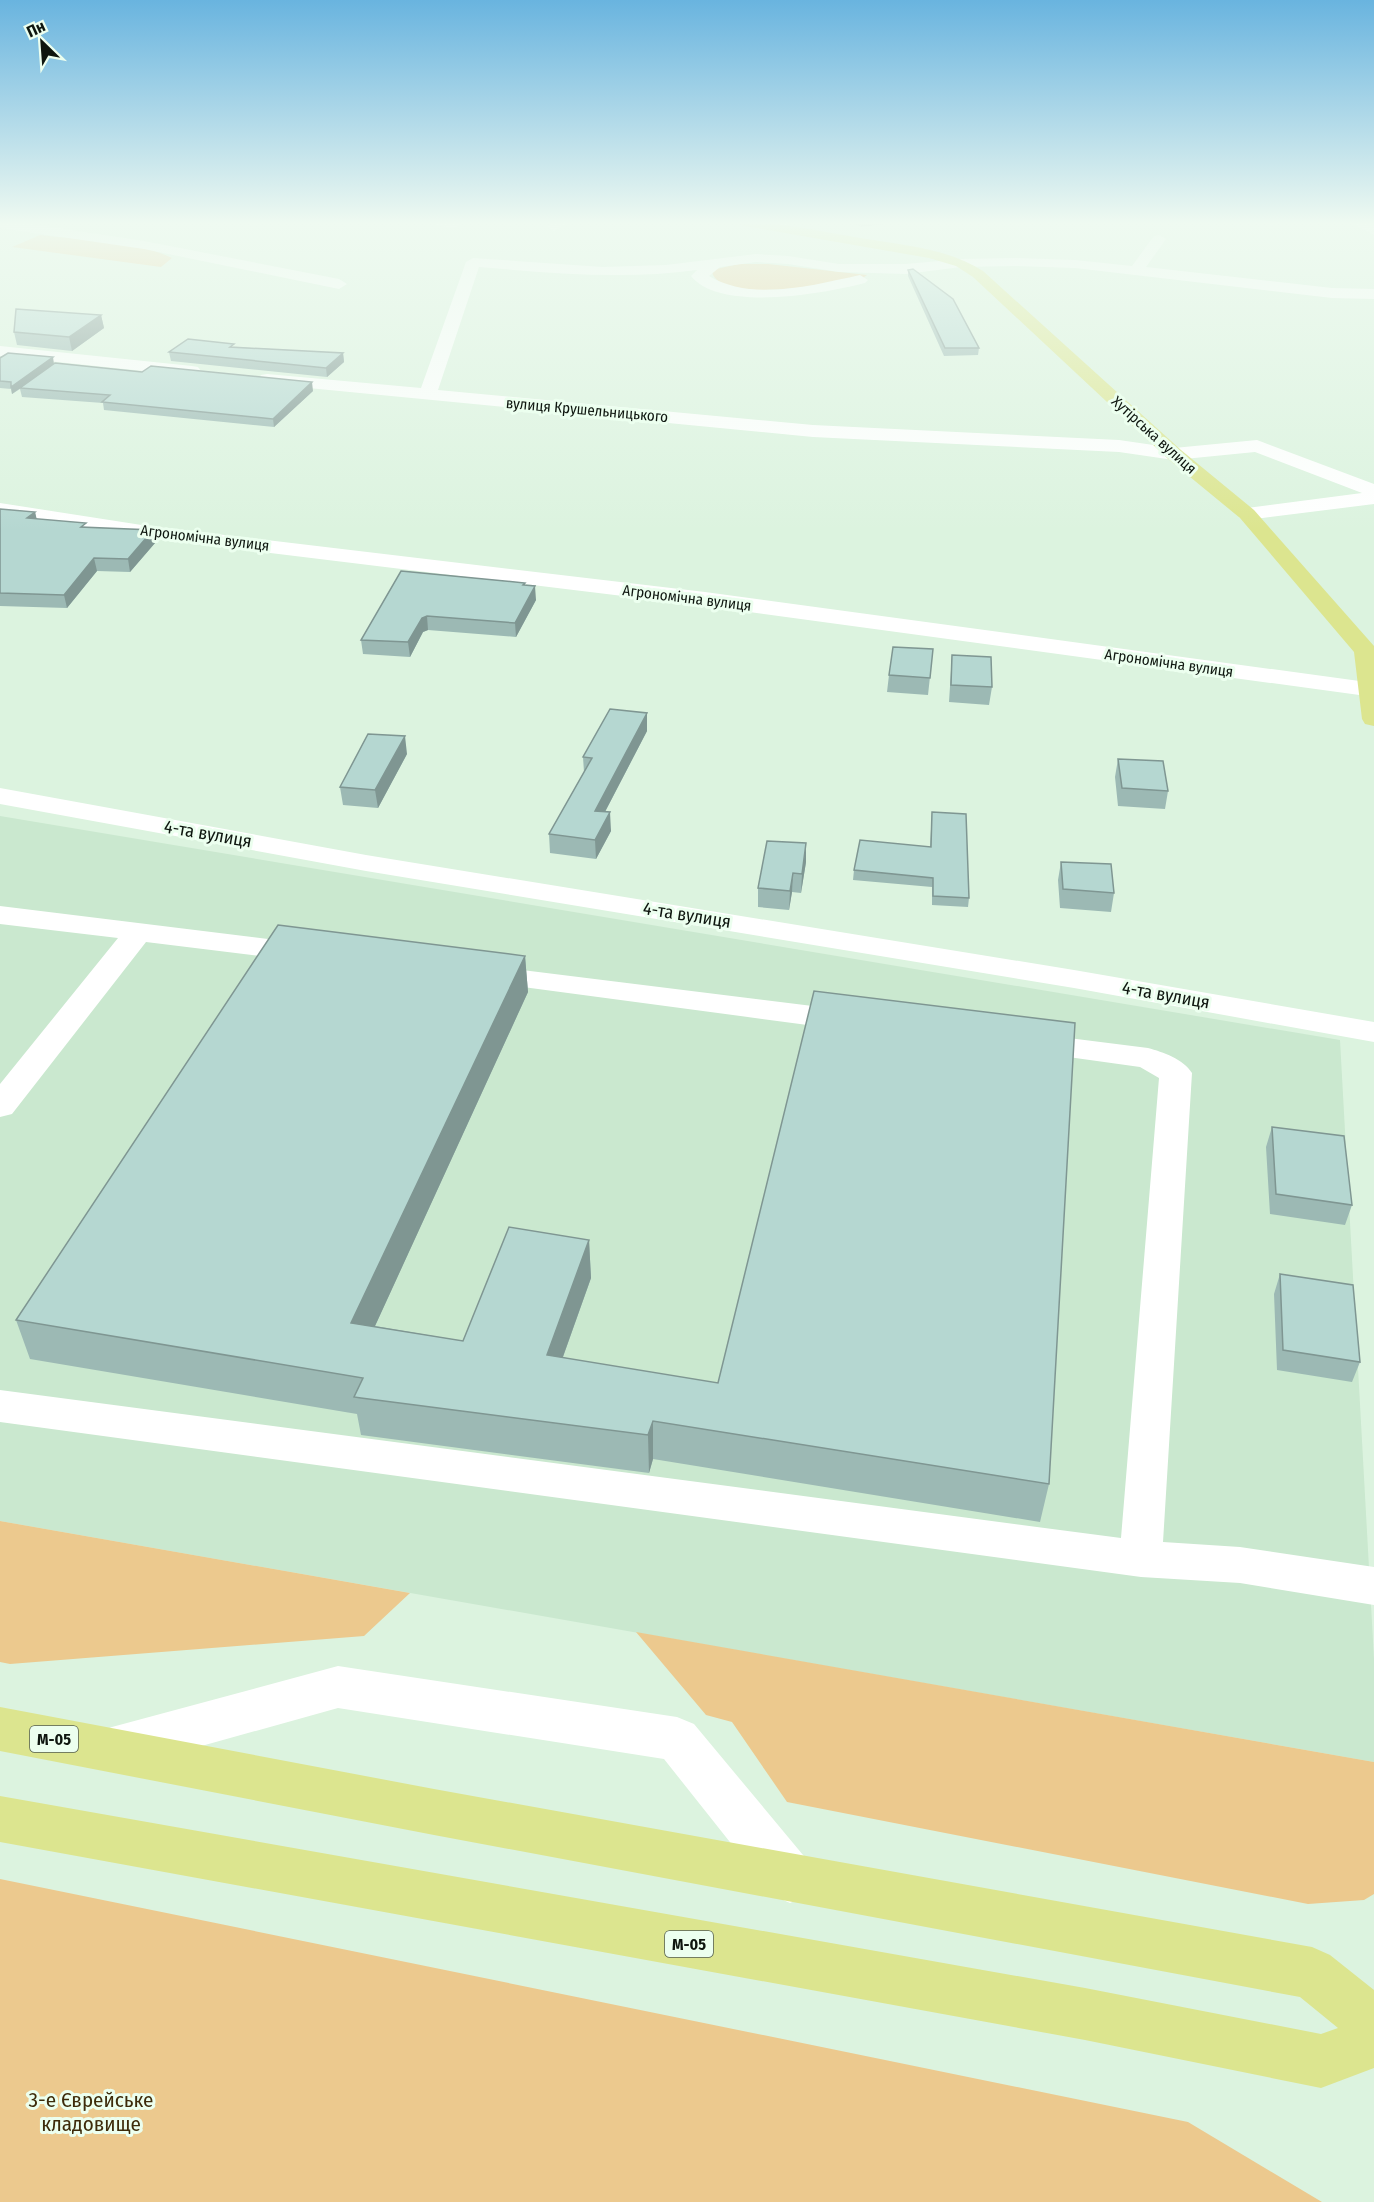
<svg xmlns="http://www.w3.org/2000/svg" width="1374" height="2202" viewBox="0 0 1374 2202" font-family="'Fira Sans Condensed',sans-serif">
<rect width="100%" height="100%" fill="#dcf3df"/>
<path fill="#cae8cf" d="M0 816 1340 1040 1374 1659V1762L0 1521Z"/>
<path fill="#ecc98e" d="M40 235C81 240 136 240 172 258L161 267 12 247Z
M739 264H768L867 275 863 278C837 282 721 306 712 272L716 269Z
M0 1521 410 1593 364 1636 10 1664 0 1662Z
M636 1632 1374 1762V1894L1364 1900 1308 1904 787 1802 732 1722 706 1715Z
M0 1879 1188 2122 1322 2202H0Z"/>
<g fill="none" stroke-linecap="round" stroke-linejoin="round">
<path fill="#fff" fill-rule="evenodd" d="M0 222H18L144 241 339 279 347 284 339 289 144 249 0 228Z
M434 222H460L461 224 454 228 436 225Z
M552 222H569L554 231 547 227Z
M792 222C783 229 759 233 751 226L755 222Z
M1350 222H1368L1374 225V235Z
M1159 235 1166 239 1146 267 1332 288 1374 289V299L1332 298 1075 268 1015 266 961 267 906 274 839 272 788 264 756 262 720 267 709 276C752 302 814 285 860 275L868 280 865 283C826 293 721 313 691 276L697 270C624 280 552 273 479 267L438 390 813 425 1119 440 1174 448 1257 440 1374 484V504L1247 520 1240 518 1237 514 1240 510 1247 508 1362 493 1255 452 1174 460 1119 452 813 437 267 384 261 383 258 379 261 375 267 374 421 388 466 262 473 258 603 267 666 265 756 254 788 256 839 264H906L961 259 1015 258 1075 260 1132 266 1154 236Z
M0 346 192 366 198 367 201 371 198 375 192 376 0 356Z
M0 503 148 526 705 592 1374 683V697L705 606 148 538 0 515Z
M0 788 366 855 1074 970 1374 1022V1042L1074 988 366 871 0 804Z
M0 906 308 944 319 947 323 953 319 959 308 962 146 942 12 1114 0 1117V1084L118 938 0 924Z
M481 965 853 1011 864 1014 869 1021 864 1028 853 1031 470 980 466 974 470 968Z
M1029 1033 1148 1048C1163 1052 1183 1059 1192 1073L1163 1542 1240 1547 1374 1567V1605L1240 1583 1141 1577 0 1422V1390L1121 1538 1159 1078 1140 1067 1018 1050 1013 1043 1018 1036Z
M338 1666 677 1717 694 1724 808 1861 815 1878 808 1895 790 1903 772 1895 664 1759 338 1708 112 1771 95 1765 88 1749 95 1733 112 1727Z"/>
<path fill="#dce58f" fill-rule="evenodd" d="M737 222C779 222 819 231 860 238 902 245 947 248 983 271L1181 450 1254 510 1374 646V726L1365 724 1362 719 1354 652 1240 518 1167 458 973 277 956 266 929 258 744 226Z
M0 1707 434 1789 1312 1947 1330 1955 1374 1990V2068L1321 2088 1085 2040 0 1842V1796L1085 1988 1321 2034 1338 2028 1300 1997 434 1835 0 1751Z"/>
</g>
<path fill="#9cb9b4" d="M851 222H898L861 227Z
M908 270 979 348 978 355 944 356 908 276Z
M101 315 104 328 72 351 17 345 14 332Z
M235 347 343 353 344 362 327 377 171 361 169 352Z
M0 358 54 364 313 391 274 427 104 410 103 403 22 397 20 389 12 394 11 389 0 388Z
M0 509 35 512 36 519 87 527 155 543 130 572 97 571 67 608 0 606Z
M401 571 525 583V585L536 600 516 637 428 630 423 632 410 657 363 654 361 640Z
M933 649 928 695 887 692 889 675Z
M952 655 992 687 989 705 949 702Z
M647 713V731L605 812 611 831 596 859 550 853 549 834 584 772 583 757Z
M407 754 378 808 343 805 340 787Z
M1118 759 1168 791 1165 809 1118 806 1115 777Z
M932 812 969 898 968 907 932 905V887L853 880 854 870 930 847Z
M806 862 801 893 792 892 789 910 758 907V888Z
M1061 862 1114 893 1111 912 1060 908 1058 880Z
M525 956 528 992 375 1326 463 1341 589 1240 591 1278 563 1357 1049 1484 1040 1522 653 1459 649 1473 361 1435 357 1414 30 1359 16 1320Z
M1272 1127 1352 1205 1345 1225 1270 1214 1266 1147Z
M1280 1274 1360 1362 1352 1382 1277 1370 1274 1294Z"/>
<path fill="#7f9692" d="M862 222H898L861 227Z
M101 315 104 328 72 351 69 337Z
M343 353 344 362 327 377 326 368Z
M53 357 54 364 12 394 11 387Z
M312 382 313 391 274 427 273 419Z
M35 512 38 524 27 518Z
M153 530 155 543 130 572 128 559Z
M94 558 97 571 67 608 64 595Z
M535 586 536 600 516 637 515 623Z
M427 616 428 630 423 632 410 657 408 642 422 618Z
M647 713V731L596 829 595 811Z
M405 736 407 754 378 808 375 790Z
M610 812 611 831 596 859 595 840Z
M806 843V862L801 893 802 874Z
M793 873 792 892 789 910 790 891Z
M525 956 528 992 359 1361 351 1323Z
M589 1240 591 1278 550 1393 547 1355Z
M653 1421V1459L649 1473 648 1435Z"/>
<path fill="#b5d7d1" stroke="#7f9692" stroke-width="1.5" d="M913 269 953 299 979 348H945L908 270Z
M16 309 101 315 69 337 14 332Z
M188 339 234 344 230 347 343 353 326 368 169 352Z
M8 353 53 357 11 387V382L0 381V358Z
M55 363 142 372 151 366 312 382 273 419 102 402 110 395 20 388Z
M0 509 35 512 27 518 86 523 81 527 153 530 128 559 94 558 64 595 0 593Z
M401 571 525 583 523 585 535 586 515 623 427 616 422 618 408 642 361 640Z
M893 647 933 649 930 678 889 675Z
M952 655 991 657 992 687 951 685Z
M610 709 647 713 595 811 610 812 595 840 549 834 592 758 583 757Z
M368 734 405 736 375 790 340 787Z
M1118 759 1163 761 1168 791 1122 788Z
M932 812 966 814 969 898 933 896V878L854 870 860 840 931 847Z
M767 841 806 843 802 874 793 873 790 891 758 888Z
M1061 862 1111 864 1114 893 1063 889Z
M278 925 525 956 351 1323 463 1341 509 1227 589 1240 547 1355 718 1383 814 991 1075 1023 1049 1484 653 1421 648 1435 361 1398 354 1397 363 1378 16 1320Z
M1272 1127 1344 1136 1352 1205 1276 1194Z
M1280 1274 1353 1285 1360 1362 1283 1350Z"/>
<linearGradient id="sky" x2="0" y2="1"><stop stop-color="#69b4df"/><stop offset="0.42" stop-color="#effaf1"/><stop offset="1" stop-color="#effaf1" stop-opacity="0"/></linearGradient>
<rect width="1374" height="531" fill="url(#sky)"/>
<g text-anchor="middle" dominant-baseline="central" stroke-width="6" stroke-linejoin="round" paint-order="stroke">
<g font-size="15" fill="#0e160f" stroke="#ecffef">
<text transform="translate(587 410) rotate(5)">вулиця Крушельницького</text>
<text transform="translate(1154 435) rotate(42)">Хутірська вулиця</text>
<text transform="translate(205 538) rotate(7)">Агрономічна вулиця</text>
<text transform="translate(687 598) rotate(7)">Агрономічна вулиця</text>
<text transform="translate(1169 663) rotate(8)">Агрономічна вулиця</text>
</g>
<g fill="#ecffef" stroke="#515c52" stroke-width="1.5">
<rect x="30" y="1726" width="48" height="26" rx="4.5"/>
<rect x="665" y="1931" width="48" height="26" rx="4.5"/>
</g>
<g font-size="16" font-weight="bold" fill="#0e160f">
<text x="54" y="1739">М-05</text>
<text x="689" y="1944">М-05</text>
</g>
<g font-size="18" fill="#0e160f" stroke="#ecffef">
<text transform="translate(208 834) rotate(10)">4-та вулиця</text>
<text transform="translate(687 915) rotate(9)">4-та вулиця</text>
<text transform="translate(1166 995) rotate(10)">4-та вулиця</text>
</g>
<g font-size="21" fill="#3d2b0a" stroke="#ecffef">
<text x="91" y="2100">3-е Єврейське<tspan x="91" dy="24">кладовище</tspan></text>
</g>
</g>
<g transform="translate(42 42) rotate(335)" stroke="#ecffef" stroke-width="4.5" paint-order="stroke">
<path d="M0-4.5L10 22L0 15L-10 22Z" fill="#0e160f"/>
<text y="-9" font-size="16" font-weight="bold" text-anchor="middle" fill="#0e160f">Пн</text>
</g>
</svg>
